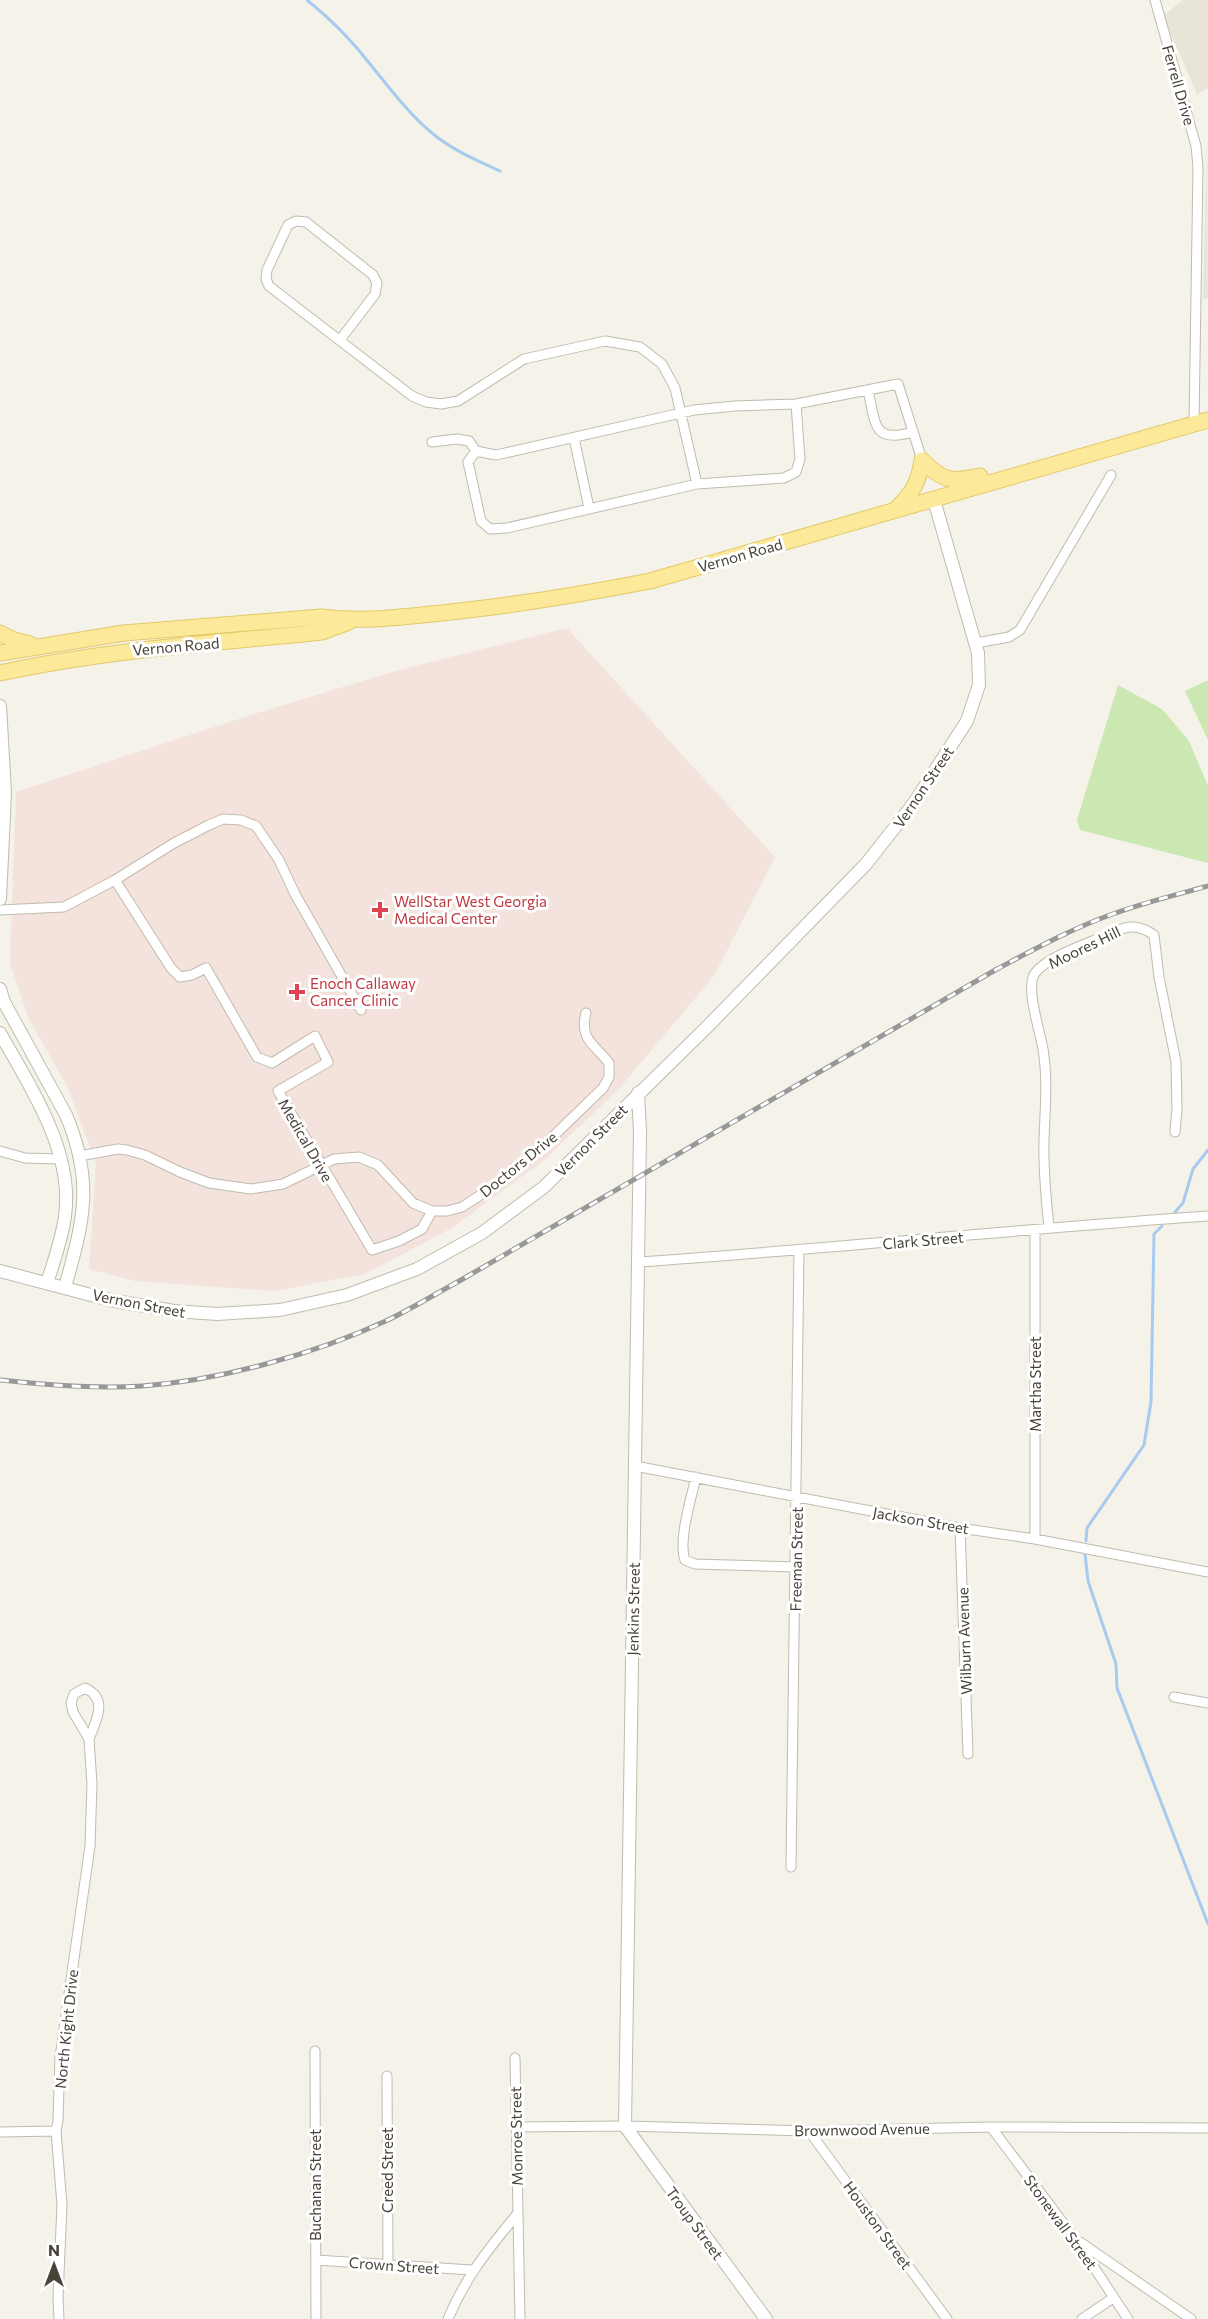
<svg xmlns="http://www.w3.org/2000/svg" width="1208" height="2319" viewBox="0 0 1208 2319" font-family="Commissioner,sans-serif">
<rect width="100%" height="100%" fill="#f4f2e9"/>
<path fill="#e8e4d7" d="M1183 0H1208V88L1197 94 1163 16Z
M1207 137 1208 298 1203 300Z"/>
<path fill="#f4e2dd" d="M567 628 775 857 714 976 618 1090 542 1162 450 1229 365 1274 275 1291 135 1281 89 1269 96 1163 68 1088 28 1017 10 963 16 792 254 714 399 670Z"/>
<path fill="#cbe8b3" d="M1208 680V740L1185 691Z
M1118 685 1162 709 1189 741 1208 786V863L1080 830 1077 820Z"/>
<g fill="none" stroke-linecap="round" stroke-linejoin="round">
<path stroke="#a7cbef" stroke-width="3" d="M307 0C331 19 355 44 374 69 392 91 410 115 432 133 452 150 476 160 500 171
M1175 1212 1183 1203 1193 1169 1208 1150
M1086 1541 1087 1528 1144 1445 1151 1402 1154 1234 1162 1226
M1085 1554 1088 1581 1116 1664 1117 1688 1208 1924"/>
<g stroke="#c0bbac" stroke-width="11">
<path id="minor" d="M1155 0 1196 146 1198 167 1194 424
M340 340 375 294 377 283 373 275 306 222 296 221 288 225 267 270 266 279 269 286 412 396 426 402 441 404 458 401 524 359 605 341 640 347 662 364 675 388 697 484
M868 391C876 423 872 444 913 432
M574 438 589 508
M432 442 457 439 469 441 476 451 496 455 694 410 735 406 796 404 898 384 922 460
M476 451 468 462 481 521 490 529 507 528 697 484 784 478 796 472 800 459 796 404
M976 643 1009 637 1020 630 1111 475
M115 880 171 968 180 977 192 975 206 968 257 1057 272 1063 315 1036 328 1062 278 1091 372 1250 399 1241 422 1229 432 1211
M0 910 64 907 115 880 174 843 209 825 223 819 241 820 256 826 279 860 295 894 361 1010
M0 1151 25 1158 59 1159
M79 1156 118 1149 127 1150 145 1155 180 1172 209 1183 251 1189 283 1184 334 1159 359 1157 378 1165 413 1203 432 1211H447L462 1207 496 1185 535 1154 603 1088 609 1077V1063C594 1044 579 1039 586 1013
M1049 1227C1046 1198 1043 1170 1044 1140 1045 1109 1048 1080 1043 1049 1040 1031 1025 987 1035 973 1046 958 1083 945 1100 938 1121 929 1133 920 1154 935L1159 977 1176 1062 1177 1109 1175 1132
M638 1262C828 1249 1018 1229 1208 1216
M635 1466 960 1528 1035 1539 1208 1572
M696 1477C691 1499 678 1540 685 1560L695 1564 796 1567
M960 1528 968 1754
M1035 1539V1230
M1174 1697 1208 1703
M791 1867 799 1251
M315 2051 316 2319
M515 2058 520 2319
M387 2076 388 2265
M516 2127 625 2126 809 2131 991 2127 1208 2128
M991 2127 1076 2240 1128 2319
M809 2131 947 2319
M0 2132 56 2131
M1080 2242 1191 2319
M316 2260 472 2270
M59 2319 58 2297 62 2205 56 2131 58 2120 60 2057 90 1846 92 1784 89 1739 73 1712 71 1703 74 1694 85 1688C109 1699 96 1721 89 1739
M448 2319C466 2276 488 2250 517 2214
M1082 2319 1113 2298"/>
</g>
<g stroke="#c0bbac" stroke-width="14">
<path id="tertiary" d="M0 706 5 793 0 899
M0 989 4 1002 66 1115C94 1181 84 1220 65 1287
M0 1033C30 1087 74 1151 65 1216 62 1239 54 1261 47 1283
M638 1093 640 1131 625 2126 766 2319
M0 1271 110 1300 174 1311 217 1314 280 1310 347 1295 417 1269 482 1233 544 1187 707 1027 866 864 914 803 967 721 979 685 978 653 934 500"/>
</g>
<g stroke="#e2c969" stroke-width="17">
<path id="primary" d="M922 460C943 482 952 482 980 476
M896 509C912 494 919 482 922 460
M0 633 14 640 30 644
M0 653 124 633 321 617C359 622 393 618 431 614 505 607 578 595 650 581L1208 420
M0 673C106 650 214 643 322 632L349 622"/>
</g>
<use href="#minor" stroke="#fff" stroke-width="9"/>
<use href="#tertiary" stroke="#fff" stroke-width="12"/>
<use href="#primary" stroke="#fcea9a" stroke-width="15"/>
<g stroke="#989898" stroke-width="5">
<path id="rail" d="M0 1380C46 1385 95 1389 142 1386 222 1380 315 1354 388 1320 413 1308 437 1293 461 1280L997 969C1033 950 1071 929 1110 915 1142 903 1175 895 1208 886"/>
</g>
<use href="#rail" stroke="#fff" stroke-width="3" stroke-dasharray="9" stroke-linecap="butt"/>
</g>
<g fill="#e0444e" stroke="#fff" stroke-width="2">
<path d="M377 901h6v6h6v6h-6v6h-6v-6h-6v-6h6z"/>
<path d="M294 983h6v6h6v6h-6v6h-6v-6h-6v-6h6z"/>
</g>
<g text-anchor="middle" dominant-baseline="central" stroke-width="6" stroke-linejoin="round" paint-order="stroke">
<g font-size="15" fill="#484338" stroke="#fff">
<text transform="translate(1179 85) rotate(74)">Ferrell Drive</text>
<text transform="translate(740 555) rotate(-16)">Vernon Road</text>
<text transform="translate(176 646) rotate(-5)">Vernon Road</text>
<text transform="translate(923 787) rotate(-56)">Vernon Street</text>
<text transform="translate(1084 947) rotate(-26)">Moores Hill</text>
<text transform="translate(306 1140) rotate(60)">Medical Drive</text>
<text transform="translate(591 1140) rotate(-45)">Vernon Street</text>
<text transform="translate(518 1164) rotate(-39)">Doctors Drive</text>
<text transform="translate(923 1240) rotate(-5)">Clark Street</text>
<text transform="translate(139 1303) rotate(11)">Vernon Street</text>
<text transform="translate(1035 1384) rotate(-90)">Martha Street</text>
<text transform="translate(921 1520) rotate(10)">Jackson Street</text>
<text transform="translate(796 1559) rotate(-89)">Freeman Street</text>
<text transform="translate(633 1609) rotate(-89)">Jenkins Street</text>
<text transform="translate(964 1641) rotate(-92)">Wilburn Avenue</text>
<text transform="translate(66 2029) rotate(-84)">North Kight Drive</text>
<text transform="translate(862 2129) rotate(-1)">Brownwood Avenue</text>
<text transform="translate(516 2136) rotate(-91)">Monroe Street</text>
<text transform="translate(387 2170) rotate(-90)">Creed Street</text>
<text transform="translate(315 2185) rotate(-90)">Buchanan Street</text>
<text transform="translate(1061 2222) rotate(54)">Stonewall Street</text>
<text transform="translate(695 2223) rotate(54)">Troup Street</text>
<text transform="translate(878 2225) rotate(54)">Houston Street</text>
<text transform="translate(394 2265) rotate(4)">Crown Street</text>
</g>
<g font-size="15" fill="#be3a42" stroke="#fff" text-anchor="start">
<text x="394" y="901">WellStar West Georgia<tspan x="394" dy="17">Medical Center</tspan></text>
<text x="310" y="983">Enoch Callaway<tspan x="310" dy="17">Cancer Clinic</tspan></text>
</g>
</g>
<g transform="translate(54 2265)" stroke="#ffffff" stroke-width="4.5" paint-order="stroke">
<path d="M0-4.5L10 22L0 15L-10 22Z" fill="#484338"/>
<text y="-9" font-size="16" font-weight="bold" text-anchor="middle" fill="#484338">N</text>
</g>
</svg>
